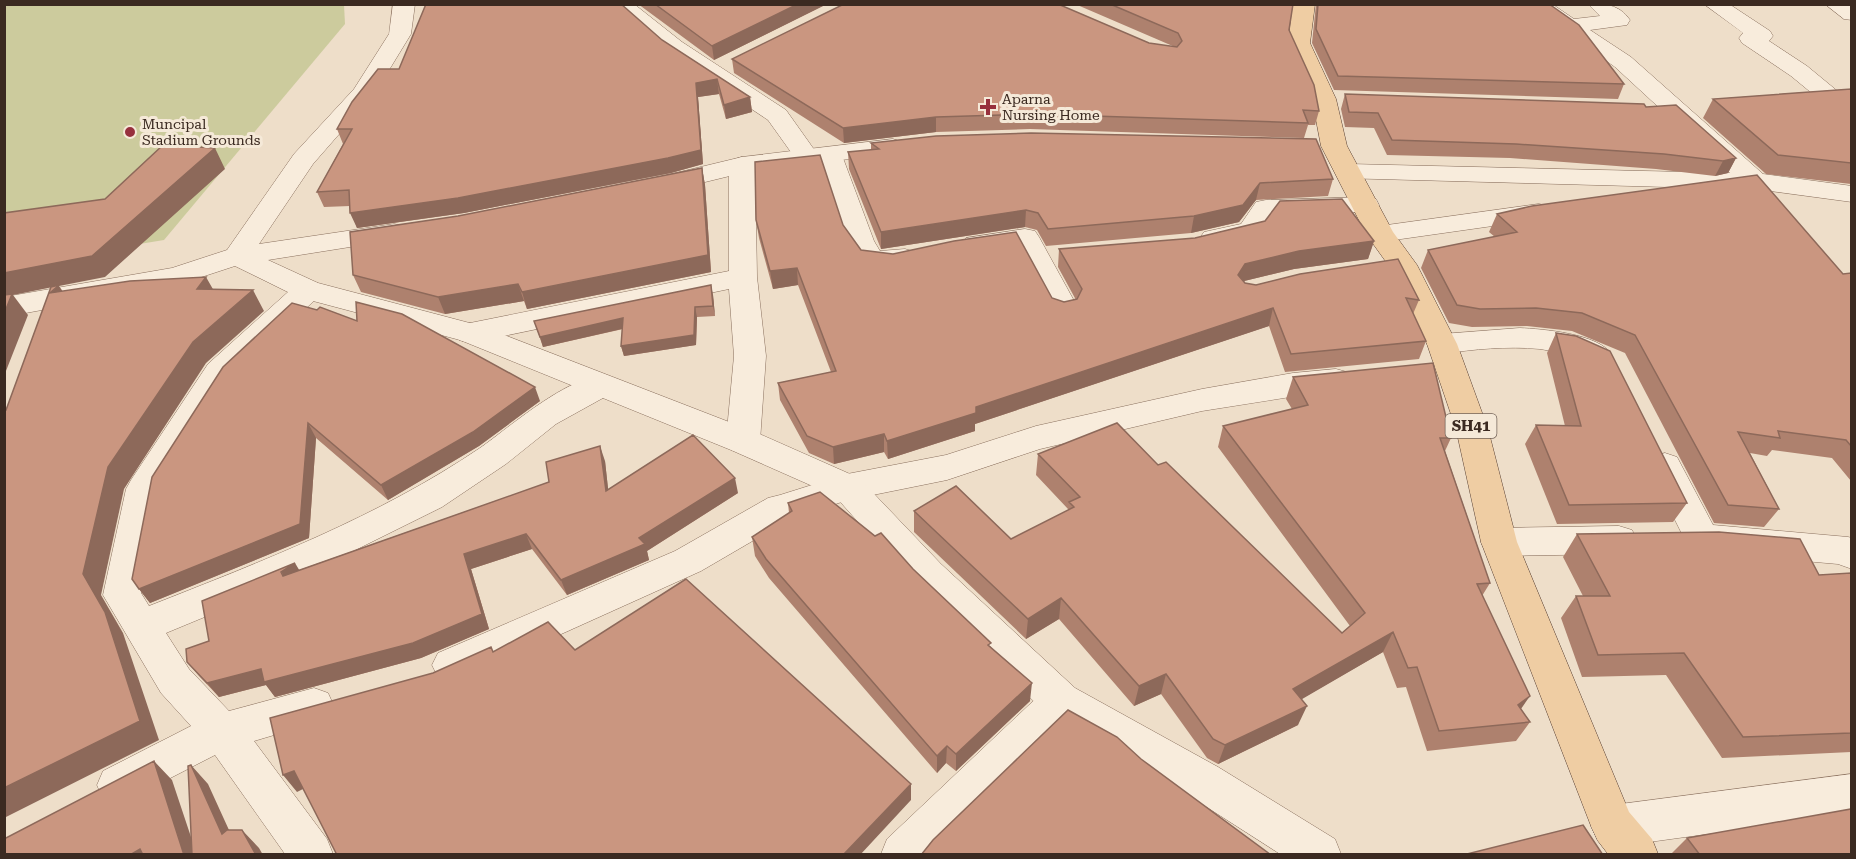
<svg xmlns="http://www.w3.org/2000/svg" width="1856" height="859" viewBox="0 0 1856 859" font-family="'Roboto Serif',serif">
<rect width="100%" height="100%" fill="#eedec9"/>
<path fill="#cccb9d" d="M5 5H344L345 24 164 240 5 266Z"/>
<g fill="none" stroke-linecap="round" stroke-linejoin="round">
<g stroke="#8a705e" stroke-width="1">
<path id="minor" d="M610 4H634L682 42 786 110 818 155 822 150 831 147 840 150 874 241 880 251 905 249 915 252 919 258 915 264 893 269 862 265 846 242 819 158 816 162 807 165 798 162 768 120 666 52Z
M1527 4H1552L1574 19 1600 16 1588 4C1605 4 1619 4 1630 20L1627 25 1590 30 1631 57 1763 174 1852 186V202L1755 189 1717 195 1708 193 1704 188 1340 178 1336 172 1340 166 1349 164 1730 173 1615 67Z
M1704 4H1729L1770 31 1773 36 1769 41 1807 66 1841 94 1845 99 1841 104 1833 106 1825 104 1791 76 1742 43 1739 38 1743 33Z
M1825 4 1852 5V20L1844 19Z
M742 157 751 160 755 165 757 277 766 356 760 441 755 450 743 453 731 450 726 441 734 356 729 289 470 343 459 340 455 333 459 326 470 323 729 271V165L733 160Z
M1366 197 1376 199 1379 205 1376 211 1274 216 1260 236 1214 246 1204 244 1200 238 1204 232 1241 224 1256 202 1266 200Z
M1539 204 1549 206 1553 212 1549 218 1380 242 1370 240 1366 234 1370 228 1380 226Z
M1025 229 1035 231 1039 237 1078 308 1074 315 1063 318 1052 315 1016 247 976 253 966 250 962 244 966 238Z
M308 281 318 283 323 290 318 297 230 380 160 491 141 593 149 606C263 561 378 517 480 448 509 428 577 367 612 377L617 385 612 393 556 424 506 464 442 507 301 577 166 633 189 669 229 711 314 688 328 693 334 706 328 719 254 741 327 839 333 854H285L215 755 118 805 103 799 97 785 103 771 191 726 161 693 103 595 126 489 131 480 208 364 298 283Z
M1520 328C1543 329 1599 334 1611 354L1607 361C1586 367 1562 352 1540 349 1507 346 1474 349 1442 354L1431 351 1427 344 1431 337 1442 334Z
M1336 369 1347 372 1352 380 1347 388 1202 411 1040 449 947 480 848 500 792 518 701 571 466 677 452 682 438 677 432 665 438 653 675 551 768 498 780 495 847 474 946 455 1036 426 1202 389 1293 373Z
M1665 453 1677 457 1713 525 1848 537 1852 538V569L1838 564 1702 552 1689 548 1648 466 1653 457Z
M1619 526 1632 530 1637 540 1632 550 1619 554 1499 556 1486 552 1481 542 1486 532 1499 528Z
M1061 683 1075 688 1081 701 1075 714 934 854H881L887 839 1047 688Z
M1852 774V814L1613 847 1598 841 1591 826 1598 811 1613 805Z"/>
</g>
<g stroke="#8a705e" stroke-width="1">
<path id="tertiary" d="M393 4H415L411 34 375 93 313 164 259 244 394 224 404 226 408 232 404 238 394 240 268 260 318 283 481 326 755 432 859 478 941 564 1075 688 1218 767 1335 839 1341 854H1280L1188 795 1047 714 915 586 835 496 731 450 460 340 298 297 235 266 177 285 4 317V297L172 268 227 250 294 154 354 89 389 34Z
M893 139 902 142 906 147 902 152 742 173 660 193 651 191 647 185 651 179 742 157Z"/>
</g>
<g stroke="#583f32" stroke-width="1">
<path id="primary" d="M1293 4H1315L1310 43 1336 99 1347 146 1393 232 1417 265 1457 344 1488 429 1517 542 1629 812 1652 839 1658 854H1608L1598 841 1591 826 1481 542 1456 429 1427 344 1389 266 1366 234 1321 146 1312 99 1288 43Z"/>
</g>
<use href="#minor" fill="#f8ecdc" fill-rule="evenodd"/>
<use href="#tertiary" fill="#f8ecdc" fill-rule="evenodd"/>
<use href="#primary" fill="#efcda3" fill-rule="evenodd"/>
</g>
<path fill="#ae816e" d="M638 4H827L714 60Z
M1075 4H1293L1289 30 1319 111 1315 125H1308L1304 138 1030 129 936 132 844 143 734 73 732 59 1149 43 1175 47Z
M1316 4H1549L1624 84 1618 99 1334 90 1312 43Z
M662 40 750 97 752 112 726 119 719 94 698 97 703 164 671 173 464 213 357 228 350 206 324 207 317 192 343 144 337 129 399 69Z
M1851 89V184L1766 174 1703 118 1713 99Z
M1345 94 1646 107 1736 158 1728 173 1715 176 1656 169 1510 158 1387 155 1374 128 1345 127 1341 109Z
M871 143 1333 179 1328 196 1256 200 1239 222 1191 233 1046 246 1037 230 1025 227 881 249 849 169 848 152 871 150Z
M702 168 705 185 711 272 527 309 524 301 445 314 361 292 353 275 458 216Z
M1497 214 1843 274 1851 273V481L1832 458 1772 450 1767 456 1750 453 1779 509 1764 527 1714 523 1625 353 1572 331 1527 326 1472 327 1449 323 1421 268 1428 250 1495 237 1489 232Z
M756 220 843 225 861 250 1052 298 1064 302 1076 300 1058 267 1059 249 1374 241 1368 259 1294 269 1244 281 1245 283 1256 285 1300 274 1419 300 1413 314 1426 341 1419 359 1285 372 1269 326 975 424V431L888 459 884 452 834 464 809 453 780 400 778 383 831 372 798 285 773 289 759 238Z
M713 295 715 316 697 317 696 345 624 356 621 346 623 329 543 347 534 321Z
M1556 333 1687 503 1673 522 1557 524 1525 444 1536 425 1565 426 1547 353Z
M223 367 540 401 479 446 388 500 316 438 309 538 150 603 139 589Z
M1293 377 1451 438 1445 451 1490 583 1482 596 1521 709 1530 722 1516 741 1427 751 1406 687 1397 688 1383 652 1301 699 1298 725 1218 764 1207 758 1161 694 1134 706 1059 619 1026 639 914 532V511L1011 539 1068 511V509L1036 475 1038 454 1158 465 1342 633 1350 626 1218 447 1223 426 1292 409 1286 399Z
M605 461 608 489 738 493 647 551 649 560 567 595 532 549 471 569 489 629 421 658 275 697 266 685 219 697 199 676 187 662 209 641 299 570 549 482Z
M788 503 913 569 991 647 1030 701 956 771 946 763 937 773 769 578 755 556 752 537 789 513Z
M1577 534 1819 575 1851 573V752L1722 758 1666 675 1582 677 1561 618 1576 596H1583L1563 557Z
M1687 838 1851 855H1670Z"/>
<path fill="#8d695a" d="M798 4H827L714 60 712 46Z
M717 79 719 94 698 97 703 164 671 173 464 213 357 228 350 213 696 83Z
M750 97 752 112 726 119 724 105Z
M936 117V132L844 143 843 128Z
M215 148 225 169 105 277 59 286 73 306 50 293 58 286 13 295 28 315 4 376V273Z
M1736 158 1728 173 1715 176 1723 161Z
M702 168 705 185 711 272 527 309 522 292Z
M1260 183 1256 200 1239 222 1191 233 1194 216Z
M1026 210 1025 227 881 249V232Z
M1374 241 1368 259 1294 269 1240 282 1238 275 1245 264 1299 251Z
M797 268 798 285 773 289 770 271Z
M206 277 218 298 197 289Z
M518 284 524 301 445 314 438 297Z
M711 285 713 295 715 316 713 306Z
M253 290 264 311 206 363 124 489 101 595 123 633 159 740 4 818V788L108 467 193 342Z
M695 307 697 317 696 345 624 356 621 346Z
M1273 308 1269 326 975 424V431L888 459 887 441 976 407Z
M623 318 626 328 543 347 540 337Z
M535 387 540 401 479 446 388 500 381 485Z
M308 423 316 438 309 538 150 603 139 589Z
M884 434V452L834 464 833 447Z
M600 446 605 461 610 506 606 491Z
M735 478 738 493 647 551 649 560 567 595 561 580 639 538Z
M526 534 532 549 471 569 489 629 421 658 275 697 266 685 219 697 207 683 464 554Z
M295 563 304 578 291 587 281 572Z
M1061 598 1059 619 1026 639 1028 619Z
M1393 632 1383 652 1285 709 1293 689Z
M1166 674 1161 694 1134 706 1139 686Z
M1032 683 1030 701 956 771V754Z
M1530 696 1516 716 1518 705Z
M1307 706 1298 725 1218 764 1225 745Z
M947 746 946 763 937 773V756Z
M154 761 172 780 197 855H184Z
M191 765 208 784 239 852 222 834Z
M294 771 307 787 297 792 283 775Z
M911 784V800L860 855H843Z
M242 830 259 848 263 855H256Z
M140 849 146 855H130Z"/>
<path fill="#ca9680" stroke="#8d695a" stroke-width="1.5" d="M426 4H621L662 40 750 97 724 105 717 79 696 83 701 150 668 158 458 198 350 213 349 190 317 192 352 129H337L352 102 378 69H399Z
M655 4H798L712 46Z
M844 4H1058L1149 43 1177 47 1182 41 1178 33 1110 4H1293L1289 30 1314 85 1319 111 1303 110 1308 123 1031 114 936 117 843 128 732 59Z
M1318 4H1549L1579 25 1624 84 1338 76 1316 29Z
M1851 89V163L1778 155 1713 99Z
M1345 94 1644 104 1646 107 1676 105 1736 158 1723 161 1664 154 1516 144 1392 140 1378 113 1349 112Z
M1031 133 1316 139 1333 179 1260 183 1243 205 1194 216 1048 229 1038 213 1026 210 881 232 848 152 879 149 871 143 936 136Z
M163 145 215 148 92 256 4 273V213L105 199Z
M820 155 843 225 861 250 893 254 954 241 1016 232 1052 298 1064 302 1077 299 1082 289 1059 249 1195 238 1265 221 1280 201 1342 199 1374 241 1299 251 1245 264 1238 275 1245 283 1256 285 1300 274 1398 259 1419 300 1406 298 1426 341 1291 354 1273 308 976 407V413L887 441 884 434 833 447 807 436 778 383 836 371 797 268 770 271 756 220 755 162Z
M702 168 708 255 522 292 518 284 438 297 353 275 350 232 458 216Z
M1757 175 1843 274 1851 273V446L1846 440 1778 431 1780 438 1738 432 1779 509 1728 505 1635 335 1582 313 1536 308 1480 309 1457 305 1428 250 1517 232 1497 214 1532 206Z
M206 277 197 289 253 290 193 342 108 467 83 574 105 612 140 721 4 788V412L6 410 51 287 59 285 50 293 130 281Z
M711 285 713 306 695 307 694 335 621 346 623 318 540 337 534 321Z
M12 294 4 314V295Z
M356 302 402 314 535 387 473 432 381 485 308 423 300 524 139 589 132 579 152 477 223 367 292 303 317 310 320 307 357 321Z
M1556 333 1576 336 1610 351 1687 503 1569 505 1536 425 1581 426Z
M1433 363 1451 438H1440L1490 583 1477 584 1530 696 1518 705 1530 722 1439 731 1417 667 1408 668 1393 632 1293 689 1307 706 1225 745 1213 739 1166 674 1139 686 1061 598 1028 619 914 511 956 486 1011 539 1074 507 1069 502 1080 497 1038 454 1117 423 1158 465 1166 462 1342 633 1365 613 1223 426 1308 405 1293 377Z
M693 435 735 478 639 538 645 544 561 580 526 534 464 554 482 614 413 643 264 682 261 669 207 683 187 662 186 649 209 641 202 601 295 563 281 572 283 576 549 482 546 462 600 446 606 491Z
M820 492 875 536 881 533 913 569 991 643 988 645 1032 683 956 754 947 746 937 756 766 559 752 537 792 511 788 503Z
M1719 532 1800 539 1819 575 1851 573V733L1743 737 1684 653 1598 655 1576 596H1610L1577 534Z
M686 579 911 784 843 855H337L294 771 283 775 270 718 433 673 491 647 493 652 548 622 575 650Z
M1068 710 1117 737 1141 759 1271 855H921L933 840Z
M154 761 184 855H143L140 849 130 855H4V838H6Z
M191 765 222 834 227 830H242L256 855H192L188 766Z
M1851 809V855H1700L1687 838Z
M1583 825 1603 855H1463Z"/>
<g fill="#97303d" stroke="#f5e9d8" stroke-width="2">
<path d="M985 98h6v6h6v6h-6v6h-6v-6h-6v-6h6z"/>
<circle cx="130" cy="132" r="6"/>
</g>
<g text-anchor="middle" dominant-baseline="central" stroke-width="6" stroke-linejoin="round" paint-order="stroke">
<g font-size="14" fill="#3b2a21" stroke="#f5e9d8" text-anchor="start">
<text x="1002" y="99">Aparna<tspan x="1002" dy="16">Nursing Home</tspan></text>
<text x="142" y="124">Muncipal<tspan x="142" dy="16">Stadium Grounds</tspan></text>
</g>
<rect fill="#f5e9d8" stroke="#736358" stroke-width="1.5" x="1445.5" y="414" width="51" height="24" rx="4.5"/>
<g font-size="15" font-weight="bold" fill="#3b2a21">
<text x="1471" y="426">SH41</text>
</g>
</g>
<rect width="1856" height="859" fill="none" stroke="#3b2a21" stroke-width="12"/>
</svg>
